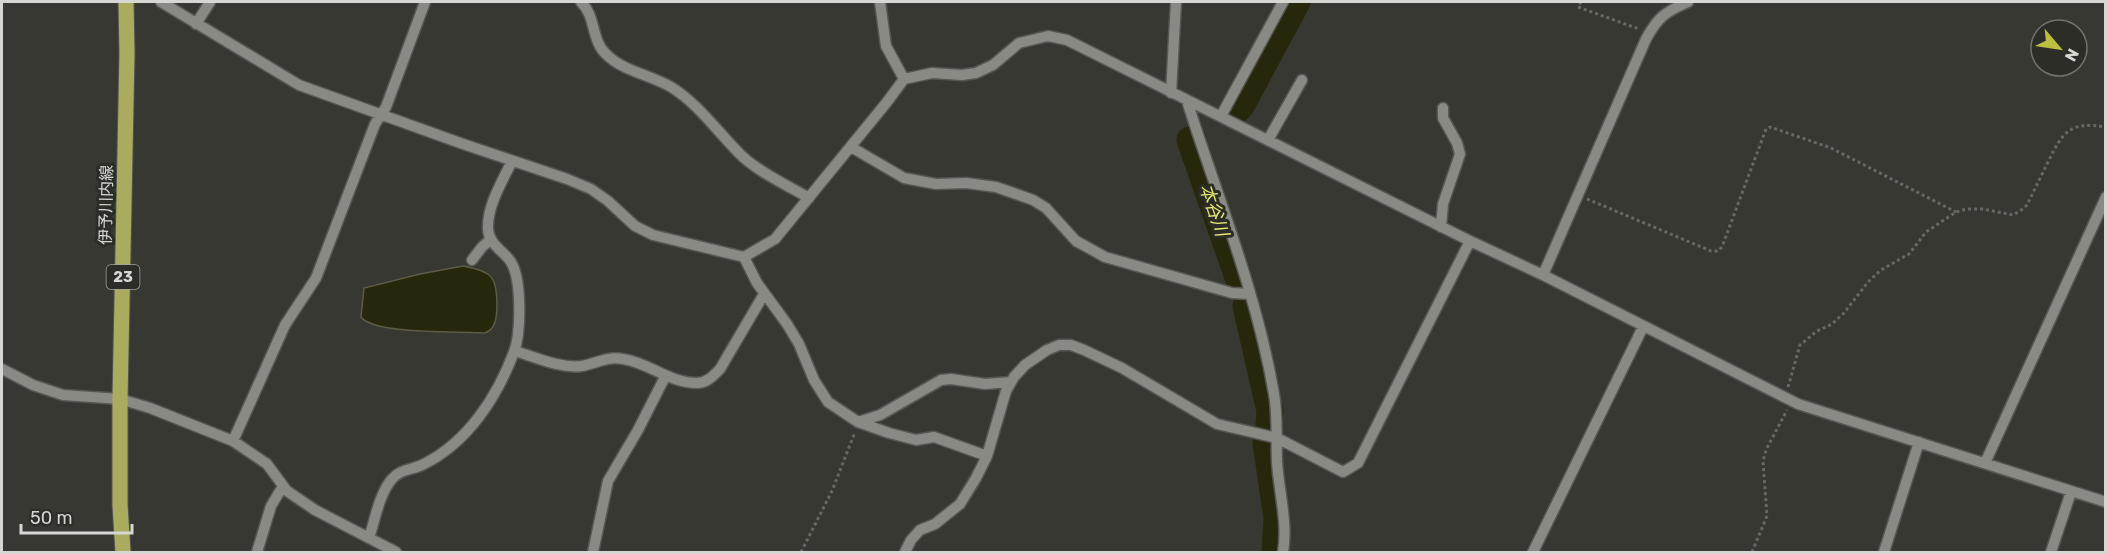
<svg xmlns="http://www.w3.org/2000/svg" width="2107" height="554" viewBox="0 0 2107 554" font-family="Rubik,'Noto Sans JP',sans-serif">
<rect width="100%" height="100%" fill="#373832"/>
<path fill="#27280b" stroke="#5c5c47" stroke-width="1.5" d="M463 266C471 268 482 269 489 275 499 282 499 319 492 328 490 331 488 332 484 333 460 331 375 335 361 317L364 288 420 274Z"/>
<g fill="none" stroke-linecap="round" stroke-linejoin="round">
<path stroke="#27280b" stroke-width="27" d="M1234 113 1241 106 1297 2
M1193 139 1190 140 1240 283
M1246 306 1267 398 1270 411 1269 424
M1266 443 1277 518 1275 552"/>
<g stroke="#565652" stroke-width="13">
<path id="minor" d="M161 2 299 85 463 144 567 179 591 189 608 201 635 226 653 235 744 257 775 239 887 102 904 79 932 73 962 75 976 73 993 65 1019 43 1048 36 1067 40 1470 241 1543 275 1798 404 2106 502
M581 2C596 16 591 40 606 54 622 71 651 75 671 87 699 104 719 134 743 157 762 174 787 185 809 198
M880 2 886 46 904 79
M196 24 210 2
M1171 93 1176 2
M1187 101C1218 198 1257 294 1274 394 1278 416 1276 439 1277 462 1279 492 1288 523 1283 552
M1221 116 1283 2
M1268 140 1302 80
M851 147 904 178 936 184 966 183 996 187 1019 195 1033 200 1046 208 1076 241 1105 257 1232 293 1250 294
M1441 227 1443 204 1460 154 1457 143 1443 118V108
M744 257 757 283 787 324 799 344 814 380 828 402 858 422 889 433 916 440 934 437 987 456
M472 260 482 247 490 240
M1543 275 1646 39C1658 17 1665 12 1688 2
M515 351C535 357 561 369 582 366 597 363 608 356 623 359 650 363 669 383 697 383 707 383 713 376 720 369L764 294
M2 369 33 385 63 395 120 399 150 408 233 441 267 464 287 491 315 510 396 552
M858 422 880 415 941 380 951 379 985 384 1011 382
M233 441 285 325 316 278 375 124 386 107 425 2
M1985 463 2106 197
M369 538C375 520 379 494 392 479 400 469 413 470 424 464 468 442 497 397 514 352 521 333 522 280 511 262 503 250 489 245 488 229 487 206 502 182 512 161
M257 552 271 506 283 486
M593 552 608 481 638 430 665 377
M905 552 911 540 920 530 935 524 960 504 976 478 987 456 1006 391 1014 377 1025 365 1047 350 1059 345H1071L1084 350 1122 368 1217 424 1277 438 1343 472 1358 463 1470 241
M1533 552 1643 327
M1884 552 1919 442
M2051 552 2071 492"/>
</g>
<g stroke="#565652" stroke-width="17">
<path id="major" d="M123 552 120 505V399L127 53 126 2"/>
</g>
<path stroke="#686964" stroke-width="3" stroke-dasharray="3 3" stroke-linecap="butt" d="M1581 2 1578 7 1639 29
M1587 199 1711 251H1718L1722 247 1763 137 1766 129 1770 127 1831 148 1956 212
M1788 387 1800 345 1817 331 1832 324 1844 313 1868 282 1881 270 1909 254 1926 232 1956 212 1967 209H1983L2013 215 2020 211 2027 205C2034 191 2041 176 2048 162 2063 132 2069 121 2106 127
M801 552 832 491 855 432
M1752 552 1767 516 1763 461 1766 450 1787 410"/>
<use href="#minor" stroke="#898a84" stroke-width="10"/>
<use href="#major" stroke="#a9ac5e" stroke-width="15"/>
</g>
<g text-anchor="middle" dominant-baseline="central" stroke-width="6" stroke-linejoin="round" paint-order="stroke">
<rect fill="#2d2d28" stroke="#a3a4a0" stroke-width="1.5" x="106.5" y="265" width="33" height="24" rx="4.5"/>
<g font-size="15" font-weight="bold" fill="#d6d7d3">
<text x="123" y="277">23</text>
</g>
<g font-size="16" fill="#d6d7d3" stroke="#2d2d28">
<text transform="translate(106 205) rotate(-89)">伊予川内線</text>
</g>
<g font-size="18" font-style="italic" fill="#e5e970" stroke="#2d2d28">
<text transform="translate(1214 210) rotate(71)">本谷川</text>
</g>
</g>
<rect width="2107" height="554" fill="none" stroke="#d6d7d3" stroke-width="6"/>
<g transform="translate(2059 48) rotate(119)"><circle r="28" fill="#2d2d28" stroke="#71716c" stroke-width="1.5"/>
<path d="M0-4.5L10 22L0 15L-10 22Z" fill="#bdbf43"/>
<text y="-9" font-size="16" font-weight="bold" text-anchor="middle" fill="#d6d7d3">N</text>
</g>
<path d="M21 524v9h111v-9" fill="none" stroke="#d6d7d3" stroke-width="3"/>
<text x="30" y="524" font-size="18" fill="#d6d7d3" stroke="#2d2d28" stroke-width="4.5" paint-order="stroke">50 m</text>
</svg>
